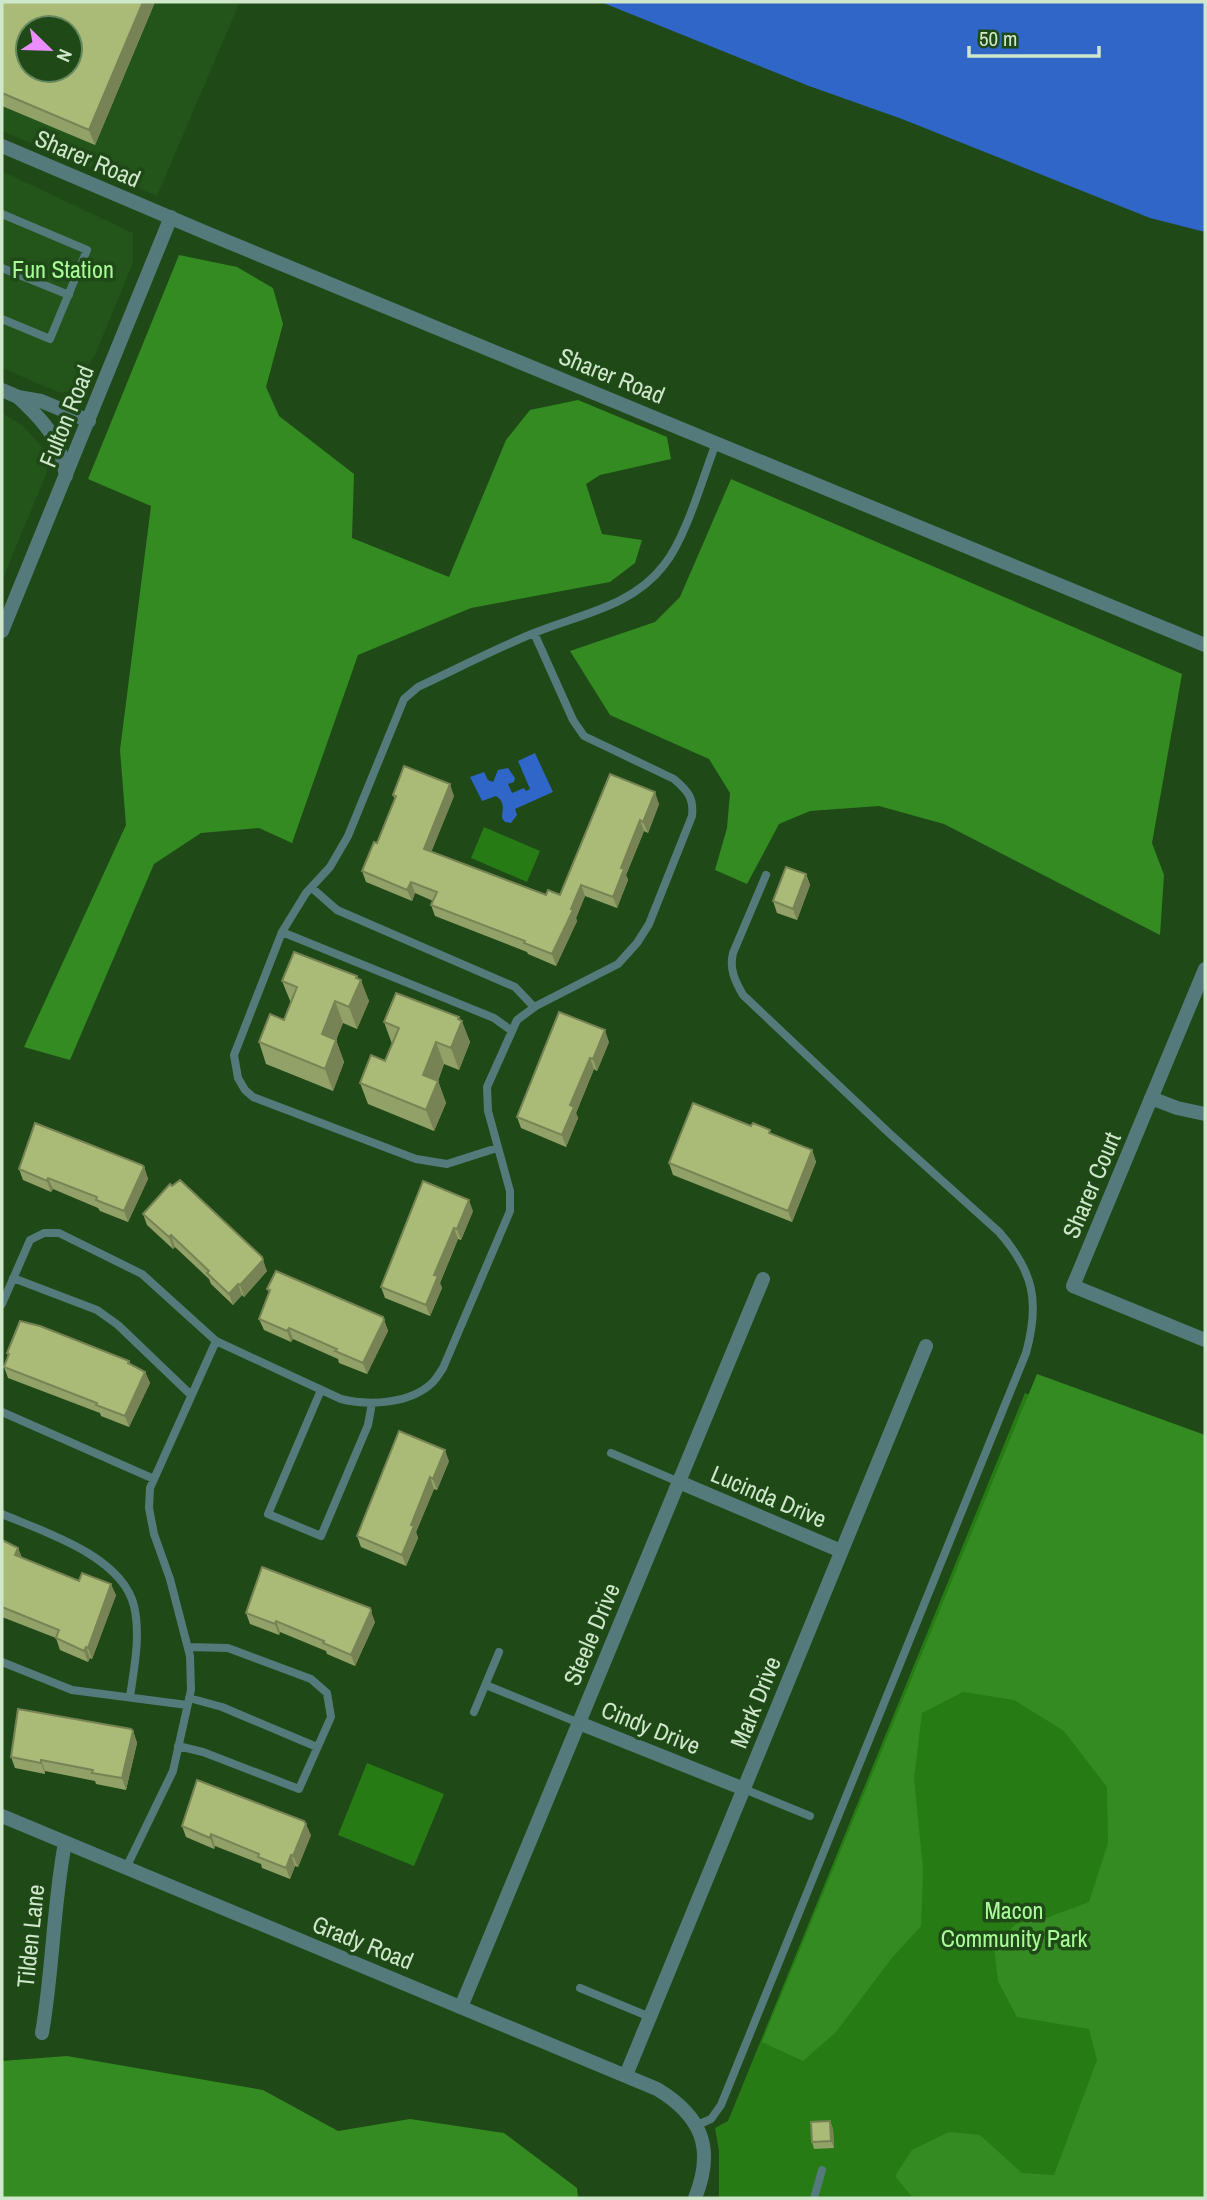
<svg xmlns="http://www.w3.org/2000/svg" width="1207" height="2200" viewBox="0 0 1207 2200" font-family="'Archivo Narrow',sans-serif">
<rect width="100%" height="100%" fill="#1f4917"/>
<path fill="#23541a" fill-rule="evenodd" d="M2 2H240L157 196 2 131ZM28 28H70V70H28Z
M2 171 133 233V263L95 355 72 389 67 392 62 393 53 390 2 368Z
M2 413 23 426 46 451 47 472 2 581Z"/>
<path fill="#277b14" d="M484 827 540 851 527 882 471 858Z
M1025 1393 1205 1471 1075 2198H719V2151L715 2128 728 2121Z
M367 1763 444 1794 414 1866 338 1835Z"/>
<path fill="#348b22" d="M179 255 237 267 273 288 283 324 266 387 279 416 354 474 352 538 449 577 506 440 530 410 578 400 667 437 671 459 600 475 586 484 602 534 642 540 635 563 610 582 471 608 358 655 292 843 259 828 201 833 154 864 70 1060 24 1047 126 825 120 750 151 506 88 479Z
M731 479 1182 674 1152 843 1164 875 1160 935 944 824 879 806 810 811 779 824 747 884 715 870 727 828 730 793 709 759 610 715 570 651 655 622 680 597Z
M1037 1374 1205 1435V2198H913L895 2176 912 2150 949 2132 980 2135 1022 2173 1054 2175 1097 2060 1089 2029 1017 2017 998 1981 994 1946 1016 1924 1049 1917 1089 1902 1108 1843 1107 1787 1064 1731 1014 1700 963 1692 922 1713 914 1778 923 1870 921 1926 891 1959 836 2032 803 2061 762 2042Z
M67 2056 263 2090 338 2131 410 2119 504 2133 577 2188 578 2198H2V2061Z"/>
<path fill="#2f66c8" d="M601 2H1205V232L1150 218 902 119 809 86Z
M535 753 553 792 515 809 517 815 511 823 505 822 502 818C502 809 506 803 496 796L482 801 470 777 484 772 488 780 493 782 498 770 508 768 515 778 514 782 508 784 512 793 524 788 526 791 530 789 518 761Z"/>
<g fill="none" stroke-linecap="round" stroke-linejoin="round">
<path stroke="#557a7c" stroke-width="8" d="M2 214 87 250 50 339 2 319
M2 268 69 295
M312 888 337 910 515 987 534 1007
M282 932 494 1018 512 1031
M497 1148 447 1164 416 1159 253 1097 245 1090 238 1078 234 1055 282 932 306 893 330 867 348 836 404 699 418 687C456 669 495 649 534 633 580 614 632 607 664 565 686 538 703 477 716 443
M13 1278 97 1310 118 1325 191 1395
M2 1304 30 1240 44 1233H59L142 1274 216 1341 341 1399C369 1406 411 1404 433 1382 437 1378 440 1372 443 1368L510 1211V1191L488 1111 487 1087 517 1020 536 1006 618 964 637 943 649 924 692 816C694 798 688 791 674 779L584 736 573 720 534 633
M321 1390 268 1514 321 1536 368 1425 372 1403
M2 1412 154 1479
M611 1453 679 1482
M2 1514C44 1532 122 1556 134 1606 141 1636 134 1668 130 1697
M2 1662 72 1690 187 1705
M486 1685 579 1723
M189 1698 222 1707 317 1747
M474 1712 499 1652
M178 1746 203 1752 299 1789 331 1717 327 1693 311 1679 228 1648 188 1647
M744 1789 810 1816
M126 1868 173 1771 191 1690 190 1656 170 1579 154 1534 149 1508 150 1488 216 1341
M580 1988 650 2017
M697 2125 711 2119 721 2105 1026 1353C1040 1302 1034 1272 999 1232L889 1133 743 995C735 981 729 969 733 953L766 875
M814 2198 822 2170"/>
<path stroke="#557a7c" stroke-width="14" d="M1205 969 1073 1286 1205 1340
M1151 1098 1177 1108 1205 1114
M679 1482 841 1551
M579 1723 744 1789
M461 2007 763 1279
M42 2033C53 1970 53 1906 65 1843
M626 2075 926 1346"/>
<path stroke="#557a7c" stroke-width="14" d="M2 146 209 234 1205 645
M2 390 18 397 41 401 89 421
M18 397C45 422 60 439 66 476
M2 631 171 217
M2 1816 657 2089C702 2116 715 2149 695 2198"/>
</g>
<path fill="#92a167" d="M2 2H155L95 145 2 106Z
M610 774 659 804 648 833 644 831 626 875 628 880 617 908 585 896 576 918 577 921 556 966 528 954 527 952 435 916 431 905 433 901 415 893 412 901 366 882 362 871 377 843 395 800 393 795 454 796 431 852 546 895H560Z
M806 874 810 885 797 920 777 913 773 901Z
M357 976 369 1001 357 1029 343 1023 336 1040 344 1062 333 1091 266 1064 259 1042 284 1020 291 1003 282 981Z
M460 1020 470 1042 459 1070 444 1064 438 1081 446 1103 434 1131 368 1104 360 1083 385 1061 392 1044 384 1022Z
M609 1042 597 1071 594 1069 576 1113 578 1118 566 1147 521 1128 517 1117Z
M772 1134 812 1150 816 1162 792 1222 673 1175 669 1163Z
M144 1167 148 1179 128 1222 100 1211 98 1208 53 1189 51 1192 23 1180 19 1169Z
M473 1211 461 1240 458 1239 440 1283 442 1288 430 1316 385 1298 381 1287Z
M143 1214 267 1271 244 1297 242 1295 233 1305 211 1284 209 1279 175 1247 173 1249 147 1225Z
M267 1289 384 1320 388 1331 367 1374 339 1363 338 1359 293 1339 291 1342 264 1330 259 1319 269 1292Z
M7 1353 129 1361 131 1365 145 1372 150 1383 129 1427 101 1416 100 1413 8 1378 4 1367 8 1356Z
M449 1461 437 1490 434 1489 416 1532 418 1538 406 1566 361 1547 357 1536Z
M2 1540 18 1548 22 1558 116 1595 92 1659 90 1658 88 1662 60 1650 56 1638 2 1617Z
M246 1613 375 1622 355 1666 327 1654 326 1651 280 1632 279 1635 250 1624Z
M133 1731 137 1743 126 1790 96 1784 95 1781 45 1771V1774L15 1768 11 1757Z
M182 1826 311 1835 298 1867 295 1866 290 1879 262 1868 261 1864 215 1846 214 1849 186 1837Z
M830 2121 833 2129 834 2148 814 2149 812 2142Z"/>
<path fill="#778354" d="M143 2H155L95 145 89 130Z
M450 784 454 796 428 860 424 849Z
M655 792 659 804 648 833 643 822Z
M640 820 644 831 626 875 628 880 617 908 613 897 621 868Z
M806 874 810 885 797 920 793 909Z
M411 882 415 893 412 901 407 890Z
M581 885 585 896 576 918 577 921 556 966 552 954Z
M357 976 360 983 361 980 369 1001 357 1029 349 1007Z
M335 1001 343 1023 329 1056 322 1034Z
M459 1017 461 1024 462 1021 470 1042 459 1070 451 1048Z
M605 1030 609 1042 597 1071 593 1059Z
M336 1040 344 1062 333 1091 325 1069Z
M436 1042 444 1064 431 1097 423 1075Z
M590 1058 594 1069 576 1113 578 1118 566 1147 562 1135 570 1105Z
M438 1081 446 1103 434 1131 426 1110Z
M812 1150 816 1162 792 1222 788 1211Z
M144 1167 148 1179 128 1222 124 1211Z
M48 1178 53 1189 51 1192 47 1181Z
M469 1200 473 1211 461 1240 457 1229Z
M454 1228 458 1239 440 1283 442 1288 430 1316 426 1305 434 1275Z
M171 1235 175 1247 173 1249 169 1237Z
M262 1257 267 1271 244 1297 240 1285Z
M238 1284 242 1295 233 1305 229 1294Z
M384 1320 388 1331 367 1374 363 1363Z
M289 1328 293 1339 291 1342 287 1331Z
M145 1372 150 1383 129 1427 125 1416Z
M445 1450 449 1461 437 1490 433 1479Z
M430 1477 434 1489 416 1532 418 1538 406 1566 402 1555 411 1525Z
M18 1548 22 1559 15 1555Z
M111 1584 116 1595 92 1659 88 1648Z
M371 1611 375 1622 355 1666 351 1655Z
M276 1621 280 1632 279 1635 275 1624Z
M86 1647 90 1658 88 1662 84 1651Z
M133 1731 137 1743 126 1790 122 1778Z
M41 1760 45 1771V1774L41 1763Z
M306 1824 311 1835 298 1867 293 1856Z
M211 1834 215 1846 214 1849 210 1838Z
M291 1855 295 1866 290 1879 286 1868Z
M830 2121 833 2129 834 2148 831 2141Z"/>
<path fill="#aabb78" stroke="#778354" stroke-width="2" fill-rule="evenodd" d="M2 2H143L89 130 2 93ZM28 28H70V70H28Z
M404 766 450 784 424 849 546 895 548 890 560 895 610 774 655 792 643 822 640 820 621 868 624 869 613 897 581 885 571 909 573 910 552 954 524 943 525 941 431 905 437 892 411 882 407 890 362 871 374 842 377 843 396 796 393 795Z
M786 867 806 874 793 909 773 901Z
M294 952 357 976 356 978 361 980 349 1007 335 1001 322 1034 336 1040 325 1069 259 1042 270 1014 284 1020 297 987 282 981Z
M396 993 459 1017 458 1019 462 1021 451 1048 436 1042 423 1075 438 1081 426 1110 360 1083 371 1055 385 1061 399 1028 384 1022Z
M559 1012 605 1030 593 1059 590 1058 570 1105 574 1107 562 1135 517 1117Z
M693 1103 751 1126 753 1123 770 1130 769 1133 812 1150 788 1211 669 1163Z
M35 1123 142 1165 144 1167 124 1211 96 1200 97 1197 48 1178 47 1181 19 1169Z
M180 1180 262 1257 263 1260 240 1285 238 1284 229 1294 207 1273 209 1271 171 1235 169 1237 143 1214 170 1184 172 1186Z
M423 1181 469 1200 457 1229 454 1228 434 1275 438 1276 426 1305 381 1287Z
M276 1271 383 1317 384 1320 363 1363 335 1351 337 1349 289 1328 287 1331 259 1319 270 1290 267 1289Z
M20 1321 40 1326 129 1361 128 1363 145 1372 125 1416 96 1405 97 1403 4 1367 9 1354 7 1353Z
M399 1431 445 1450 433 1479 430 1477 411 1525 414 1526 402 1555 357 1536Z
M2 1540 18 1548 15 1555 79 1581 82 1573 111 1584 88 1648 86 1647 84 1651 56 1638 59 1630 2 1607Z
M262 1567 370 1608 371 1611 351 1655 323 1643 324 1641 276 1621 275 1624 246 1613Z
M18 1709 131 1729 133 1731 122 1778 92 1773 93 1770 41 1760V1763L11 1757Z
M197 1780 304 1821 306 1824 293 1856 291 1855 286 1868 258 1857 259 1854 211 1834 210 1838 182 1826Z
M830 2121 831 2141 812 2142 811 2122Z"/>
<g text-anchor="middle" dominant-baseline="central" stroke-width="7" stroke-linejoin="round" paint-order="stroke">
<g font-size="24" fill="#cfe7cb" stroke="#1f4917">
<text transform="translate(88 158) rotate(23)">Sharer Road</text>
<text transform="translate(612 375) rotate(22)">Sharer Road</text>
<text transform="translate(66 416) rotate(-68)">Fulton Road</text>
<text transform="translate(1091 1185) rotate(-67)">Sharer Court</text>
<text transform="translate(769 1496) rotate(23)">Lucinda Drive</text>
<text transform="translate(591 1634) rotate(-67)">Steele Drive</text>
<text transform="translate(755 1702) rotate(-68)">Mark Drive</text>
<text transform="translate(651 1727) rotate(22)">Cindy Drive</text>
<text transform="translate(30 1936) rotate(-84)">Tilden Lane</text>
<text transform="translate(363 1942) rotate(22)">Grady Road</text>
</g>
<g font-size="24" fill="#a8fb98" stroke="#1f4917">
<text x="63" y="269">Fun Station</text>
<text x="1014" y="1910">Macon<tspan x="1014" dy="28">Community Park</tspan></text>
</g>
</g>
<rect width="1207" height="2200" fill="none" stroke="#cfe7cb" stroke-width="7"/>
<g transform="translate(49 49) rotate(113)"><circle r="33" fill="#1f4917" stroke="#65885f" stroke-width="2"/>
<path d="M0-5L12 26L0 18L-12 26Z" fill="#ea8dfd"/>
<text y="-10" font-size="19" font-weight="bold" text-anchor="middle" fill="#cfe7cb">N</text>
</g>
<path d="M969 46v10h130v-10" fill="none" stroke="#cfe7cb" stroke-width="3.5"/>
<text x="979" y="46" font-size="21" fill="#cfe7cb" stroke="#1f4917" stroke-width="5" paint-order="stroke">50 m</text>
</svg>
